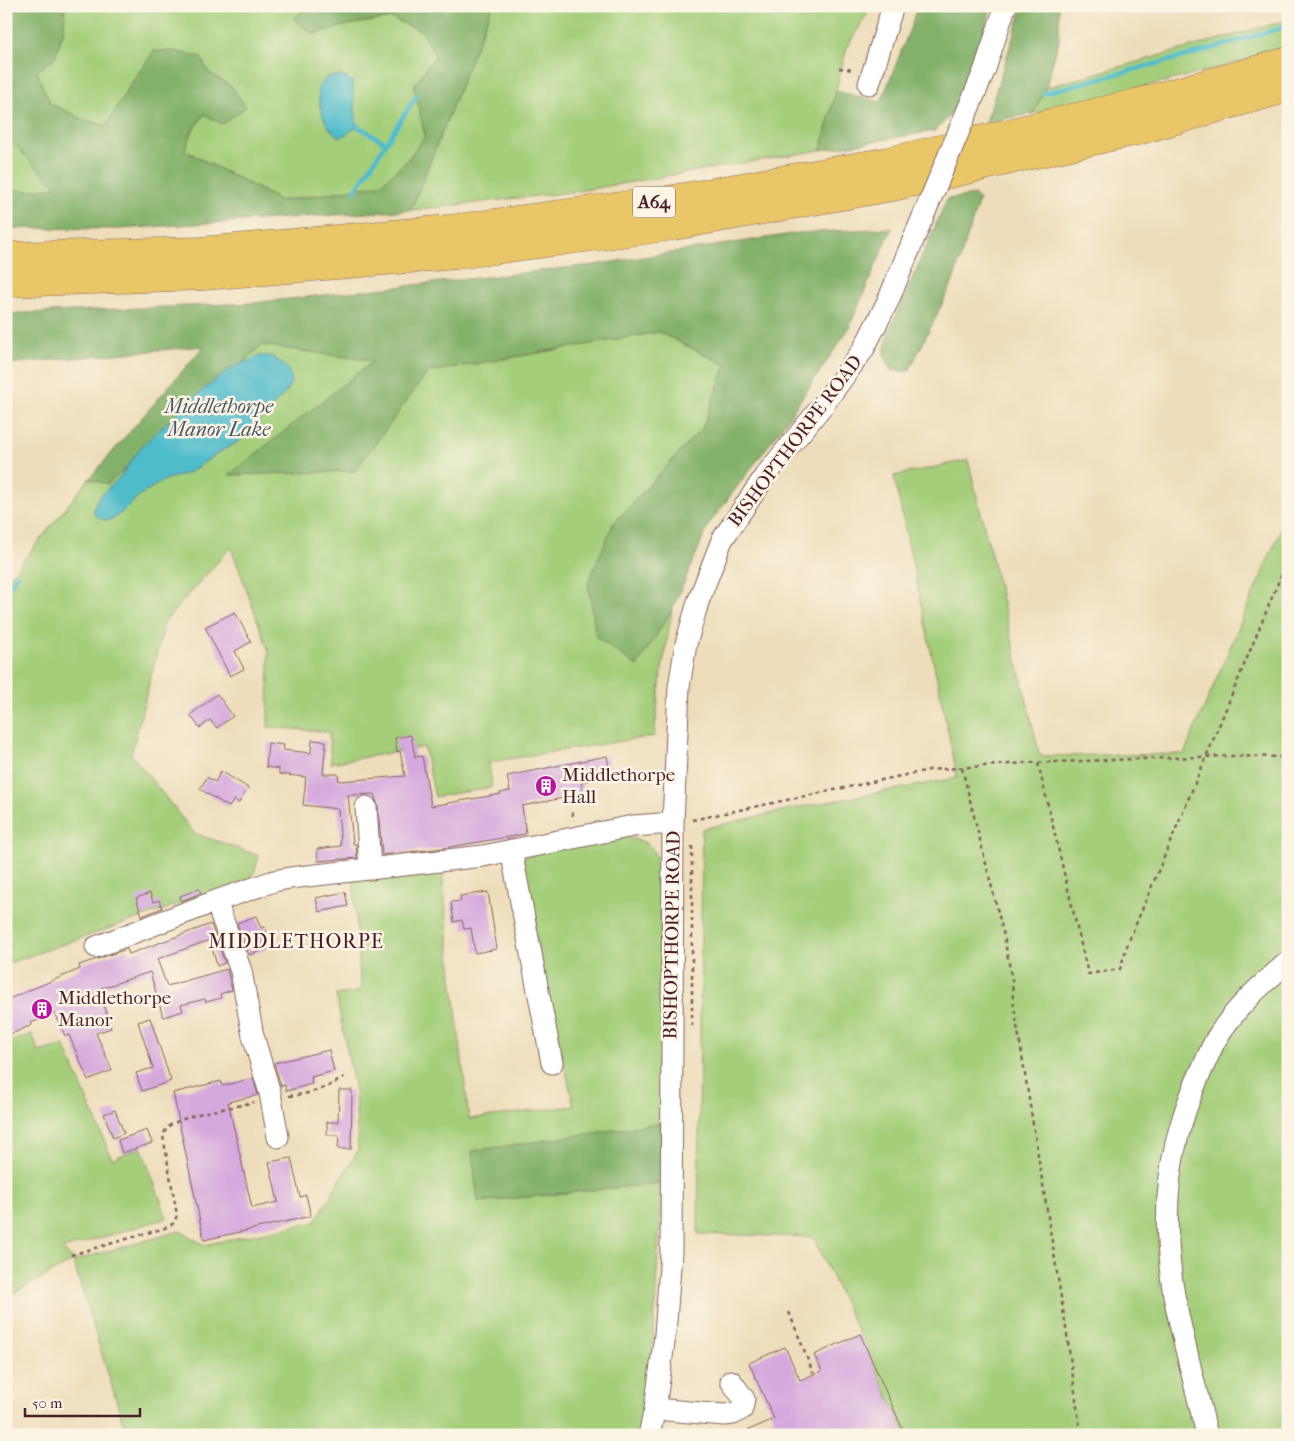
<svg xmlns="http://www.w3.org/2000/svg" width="1294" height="1441" viewBox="0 0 1294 1441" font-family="'IM FELL French Canon',serif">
<rect width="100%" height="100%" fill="#fcf5e5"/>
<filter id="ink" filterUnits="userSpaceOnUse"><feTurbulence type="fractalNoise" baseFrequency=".02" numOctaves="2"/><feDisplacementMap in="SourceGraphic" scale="10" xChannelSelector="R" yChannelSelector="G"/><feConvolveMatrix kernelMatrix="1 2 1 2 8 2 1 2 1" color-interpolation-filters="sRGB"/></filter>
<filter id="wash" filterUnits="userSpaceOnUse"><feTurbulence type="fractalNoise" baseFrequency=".0096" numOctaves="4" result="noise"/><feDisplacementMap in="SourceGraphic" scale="20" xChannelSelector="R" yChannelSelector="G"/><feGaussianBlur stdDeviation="1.12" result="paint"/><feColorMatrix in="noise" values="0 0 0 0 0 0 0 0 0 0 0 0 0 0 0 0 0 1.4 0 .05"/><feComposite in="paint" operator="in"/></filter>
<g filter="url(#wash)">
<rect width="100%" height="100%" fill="#edddba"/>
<path fill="#a4ce7a" stroke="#777652" d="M65 6H162L172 14 180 6H307L294 19 314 34 347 25 391 18 422 31 435 56 414 86 425 136 406 162 380 185 280 201C249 182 216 168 184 150 197 119 208 109 232 87L208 72 154 51 131 84 107 126 84 120 50 103 36 72 55 57 64 29Z
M492 6H872L847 47 821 150 572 192 411 210Z
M1288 20V47L1216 69 1033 114 1044 88Z
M6 137 57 187 28 191 6 189Z
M659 332 726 365 703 427 613 524 636 666 672 610 661 676 654 736 489 762 492 787 435 797 424 747 331 763 329 732 268 727 269 652 231 547 165 621 131 754 194 833 259 856 252 879 6 964V582L89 479 108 484 262 345 373 361 230 475 355 471 428 372Z
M968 460 1040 756 1184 754 1288 513V1435H907L813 1237 698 1234 702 829 795 808 957 778 952 750 894 476Z
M615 837C649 839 656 844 660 877L661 1123 472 1152 478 1202 662 1183 649 1413 638 1435H127L73 1261 6 1297V1035L8 1043 32 1034 39 1052 64 1045 112 1159 141 1147 167 1218 63 1249 73 1261 180 1231 204 1245 315 1222 358 1150 355 1090 336 995 361 991 353 877 442 871 452 977 469 1119 574 1106 542 968 522 856Z"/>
<path fill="#83b16a" stroke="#66684a" d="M19 6H65L64 29 55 57 37 72 50 103 84 120 106 126 131 84 154 51H174L201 57 208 72 232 87 246 107 222 124 204 114 192 130 185 150C216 169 249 183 280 201L380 185 406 162 425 136 414 86 435 56 422 31 391 18 347 25 314 34 294 19 307 6H492L411 210 119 229 6 228V189L28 191 56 187 6 137V12Z
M917 6H991L978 57 954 112 935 131 821 150 836 91 881 102 912 24Z
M1023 6H1059V41L1044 93 1033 114 986 122Z
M975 195 979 200 952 284 909 371H892L884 354 888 334 947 199Z
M892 228 848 330 780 430 709 524 672 610 637 666 596 637 588 583 613 524 703 427 726 365 659 332 428 372 355 471 229 475 373 361 262 345 108 484 89 479 204 346 6 364V314L253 303 593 265 798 233Z
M661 1123 662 1183 478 1202 472 1151Z"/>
<path fill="#4fbcca" stroke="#4c6e7a" d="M341 75 352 81 357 126 347 134 339 137C323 125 319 108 318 88L327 77Z
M259 356H272L287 368 292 379 287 391 238 442 223 450 188 473 164 480 140 495 122 512 111 520H104L98 517 94 513V508L97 499 120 477 142 446 199 393 231 368Z"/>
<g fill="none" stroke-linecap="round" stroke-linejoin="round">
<path stroke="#4fbcca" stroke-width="4.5" d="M1044 93 1194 54 1288 26
M357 126 386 143
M355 191 417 95
M6 591 17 575"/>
</g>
<g id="blocks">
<path fill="#d5a9dd" d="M235 612 251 642 235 651 244 669 230 676 205 627Z
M217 694 233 716 217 728 210 720 200 728 190 715Z
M411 735 415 757 422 756 431 806 501 794 500 793 510 791 507 776 607 756 611 776 581 782 584 794 522 806 526 834 444 848 382 855 378 806 374 794 348 795 353 844H356L357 858 318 861 317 849 341 846 338 809 303 805 306 777 279 774V769L266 767 268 743 284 745 283 750 311 753 312 740 326 741 323 774H338L339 781 405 776 400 751 397 752 395 738Z
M221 771 248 788 239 803 234 800 229 807 200 789 207 777 215 782Z
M199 889 201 893 181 901 180 896Z
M345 892 348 906 319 912 316 898Z
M488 892 497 949 475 953 471 928 464 929 462 920 454 922 451 902 461 901 460 896Z
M150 893 153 902 159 900 162 908 142 916 136 898Z
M256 916 261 928 265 927 272 947 249 955 237 923Z
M211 924 225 963 217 966 210 940 157 959 167 986 227 969 232 990 220 994 221 998 206 1002 205 999 181 1005 183 1011 163 1017 150 972 99 989 111 1028 96 1033 112 1070 88 1080 69 1035 65 1036 55 1013 31 1023 32 1025 11 1034 6 1022V1000L80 969 79 965 127 949 129 954Z
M150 1018 171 1081 142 1091 136 1073 153 1068 138 1022Z
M329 1050 334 1071 311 1077 312 1084 286 1091 285 1085 281 1086 274 1063Z
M253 1078 258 1095 228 1102 252 1208 278 1202 269 1162 291 1158 300 1197 306 1195 311 1216 204 1240 173 1093 221 1081 222 1086Z
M339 1090H352L351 1149H338L339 1135H327V1122H338Z
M115 1110 124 1133 113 1138 104 1114Z
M147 1130 152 1143 122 1153 118 1140Z
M860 1334 904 1432 897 1435H737L774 1419 749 1363 785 1347 800 1380 822 1371 814 1355Z"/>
</g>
</g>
<g filter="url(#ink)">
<use href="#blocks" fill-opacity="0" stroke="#83625d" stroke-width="1"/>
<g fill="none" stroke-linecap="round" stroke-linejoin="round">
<g stroke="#83625d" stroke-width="23">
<path id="minor" d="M869 84 893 6
M366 807 370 868
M511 850 552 1063
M216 901 241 971 253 1036 270 1093 278 1137
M96 947 216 901 274 881 290 878 483 856 633 826 673 823
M655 1409 724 1415 733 1414 742 1409 744 1399 731 1381
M649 1435 655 1409 665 1335 671 1253 673 823 679 687 686 644 698 602 722 540 765 476 823 405 863 350 888 301 917 231
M1207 1435C1196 1388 1183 1342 1174 1295 1160 1212 1167 1143 1203 1067 1208 1057 1212 1045 1218 1036 1236 1007 1262 984 1288 962"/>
</g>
<g stroke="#83625d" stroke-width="29">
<path id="highway" d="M6 256 201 251 449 229 667 200 889 161 1136 103 1288 61
M6 283 204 276 456 255 674 226 892 187 1141 130 1288 88"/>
</g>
<path stroke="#83625d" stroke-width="2.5" stroke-dasharray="4 4" stroke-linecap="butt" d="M839 68 854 70
M1038 763 1088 974 1120 969 1128 943 1206 757 1288 559
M962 768 1004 936 1012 980 1013 1000 1066 1328 1081 1435
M572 812 574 820
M692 820 929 770 1025 763 1227 756 1288 757
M692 1026V844
M289 1096C309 1094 327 1089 344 1077
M71 1255 165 1228 174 1223 177 1215 163 1136 167 1127C193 1111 225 1110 254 1102
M789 1312 813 1373"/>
<use href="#minor" stroke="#fff" stroke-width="21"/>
<use href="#highway" stroke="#e9c769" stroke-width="28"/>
<g stroke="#83625d" stroke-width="23" stroke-linecap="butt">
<path id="minor-bridge" d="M917 231 985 69 1005 7"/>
</g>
<use href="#minor-bridge" stroke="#fff" stroke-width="21"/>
</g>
</g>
<defs>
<g id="building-disc" transform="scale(1.125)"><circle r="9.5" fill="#b5179e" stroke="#fcf5e5"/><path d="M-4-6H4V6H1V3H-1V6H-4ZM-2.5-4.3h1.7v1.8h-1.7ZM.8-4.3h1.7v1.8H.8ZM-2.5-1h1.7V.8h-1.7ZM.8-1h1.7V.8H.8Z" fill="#fff"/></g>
</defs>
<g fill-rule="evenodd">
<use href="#building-disc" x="546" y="786"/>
<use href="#building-disc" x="42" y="1009"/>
</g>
<g text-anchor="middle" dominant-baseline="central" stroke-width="5" stroke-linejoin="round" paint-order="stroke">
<rect fill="#fcf5e5" stroke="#7f5f63" stroke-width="1" x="633" y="186.5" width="42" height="31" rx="4"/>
<g font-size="18" font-weight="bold" fill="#4a1f2b">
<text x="654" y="202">A64</text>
</g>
<g font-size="19" fill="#4a1f2b" stroke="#fcf5e5">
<text transform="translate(795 441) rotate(-53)">BISHOPTHORPE ROAD</text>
<text transform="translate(672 935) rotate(-89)">BISHOPTHORPE ROAD</text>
</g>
<g font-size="19" fill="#4a1f2b" stroke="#fcf5e5" text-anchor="start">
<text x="562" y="775">Middlethorpe<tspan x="562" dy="22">Hall</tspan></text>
<text x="58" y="998">Middlethorpe<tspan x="58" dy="22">Manor</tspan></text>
</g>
<g font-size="20" font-style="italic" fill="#4c5663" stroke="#fcf5e5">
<text x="219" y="406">Middlethorpe<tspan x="219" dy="23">Manor Lake</tspan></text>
</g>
<g font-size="20" letter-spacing="1" fill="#4a1f2b" stroke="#fcf5e5">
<text x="296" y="941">MIDDLETHORPE</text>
</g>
</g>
<rect width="1294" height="1441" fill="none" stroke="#fcf5e5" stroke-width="25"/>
<path d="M25 1408v8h115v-8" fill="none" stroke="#4a1f2b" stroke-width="2.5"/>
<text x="32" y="1408" font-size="15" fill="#4a1f2b" stroke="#fcf5e5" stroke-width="4" paint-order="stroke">50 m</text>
</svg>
